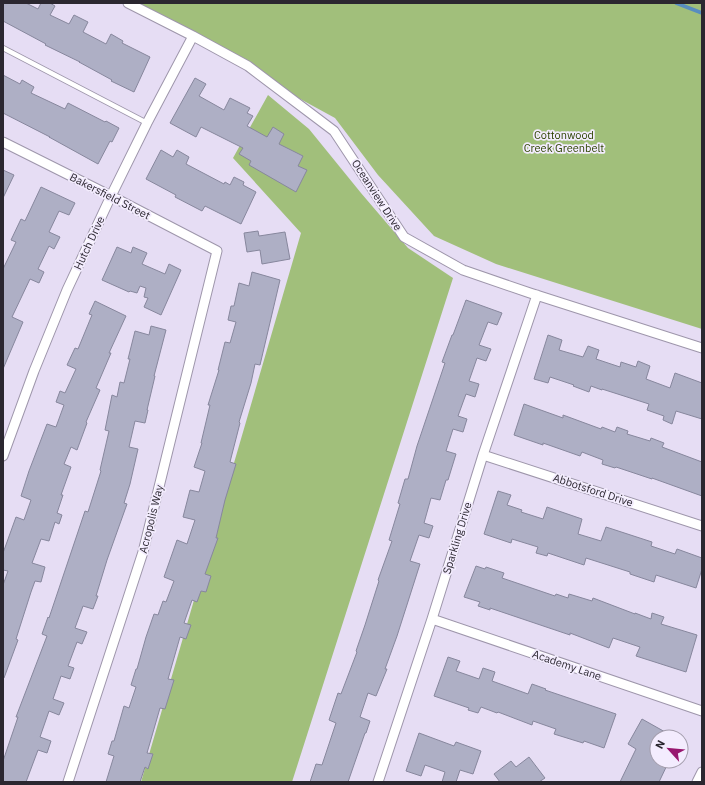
<svg xmlns="http://www.w3.org/2000/svg" width="705" height="785" viewBox="0 0 705 785" font-family="'IBM Plex Sans',sans-serif">
<rect width="100%" height="100%" fill="#e6ddf4"/>
<path fill="#a1bf7b" d="M125 3H702V329L496 264 434 236 378 175 335 118Z
M268 95 309 129 361 193 408 248 453 278 292 782H141L301 233 233 158Z"/>
<g fill="none" stroke-linecap="round" stroke-linejoin="round">
<path stroke="#588dc0" stroke-width="3.5" d="M676 3 702 13"/>
</g>
<path fill="#aeafc5" stroke="#87879d" d="M3 3H26L38 9 41 3H50L55 6 50 15 69 24 74 15 88 22 83 32 106 44 111 34 123 41 122 43 150 57 134 92 111 81 112 80 79 62H80L45 45 46 44 3 21Z
M3 75 20 84 22 80 34 87 31 93 65 109 68 103 105 122 106 121 119 128 112 142 110 141 98 164 49 137H50L3 113Z
M195 78 206 84 199 96 224 110 230 98 250 108 247 113 253 116 247 126 267 137 273 127 284 134 279 144 303 156 298 166 307 170 296 192 249 165 251 161 239 154 243 148 201 127 196 137 170 123Z
M161 150 173 157 177 150 189 157 186 164 224 184 225 182 230 185 234 177 244 182 243 185 256 192 241 224 205 206 202 211 175 197 176 195 146 179Z
M3 170 14 175 3 198Z
M41 187 75 203 69 215 59 211 49 232 60 237 54 249 49 246 38 269 44 272 39 283 30 279 12 317 23 322 3 369V269L16 242 11 240 21 219 25 221Z
M258 231 259 236 285 232 290 259 262 264 260 250 247 252 244 233Z
M117 247 131 253 133 247 147 253 142 264 165 274 169 264 181 270 161 315 144 307 148 298 144 297 146 288 140 286 137 293 130 291 129 292 102 280Z
M252 272 280 280 260 365 255 364 251 383 239 422 240 423 230 462 236 464 225 500 216 538H218L205 574 211 576 206 592 201 591 197 602 192 600 184 623 191 625 186 639 180 637 168 679 174 680 165 709 160 708 147 753 153 754 148 769 145 767 140 782H106L114 756 108 754 112 741H114L124 706 129 708 136 687 131 685 136 669H137L146 637 154 614 158 615 163 601 166 602 174 581 164 577 177 540 187 544 195 520 183 517 190 490 199 492 205 471 194 467 202 443H201L210 405H208L219 370H218L225 342 230 343 236 322 228 320 231 306H234L239 283 249 286Z
M466 300 502 313 497 325 488 322 479 345 491 349 486 361 477 358 469 381 479 384 475 397 466 394 458 416 467 419 463 432 453 429 446 451 456 454 448 480H446L440 500 431 498 424 523 433 526 429 538 419 535 410 561 420 564 397 636 385 669H387L376 696 368 693 360 717 370 721 366 733H365L348 782H310L316 764 322 765 336 723 329 720 338 693 341 694 357 652 356 651 365 625 379 581 378 580 392 541 389 540 400 504 398 503 405 479H408L417 446 445 363 442 362 452 335H453Z
M95 301 126 316 109 353H111L96 388 100 390 86 422 87 423 77 450 71 447 64 464 71 467 61 495H63L57 513 62 515 59 524 55 522 49 541 41 539 32 563 45 567 41 582 35 581 31 592 16 639 18 640 4 678 3 677V585L8 571 3 570V553L16 517 24 520 31 500 21 496 29 471 47 424 56 427 64 405 56 402 60 391 65 393 76 369 67 365 75 348 78 349 92 315 89 314Z
M151 326 166 330 154 376H155L147 410H148L145 423 135 421 129 447 138 449 130 484 124 503 127 504 107 560 96 596H98L93 609 83 606 75 628 87 632 82 644 77 642 68 666 74 668 70 679 61 676 53 699 64 703 59 715 49 711 40 737 51 741 47 753 38 750 26 782H3V761L18 717H16L47 636 42 634 48 617 49 618 85 511 88 512 101 471 100 470 109 431 105 430 112 395 117 397 120 382 124 383 130 359H128L135 331 149 335Z
M548 335 562 340 559 350 583 357 588 346 599 350 596 359 620 367 621 362 636 367 638 361 650 366 646 379 670 388 675 373 702 383V419L676 411 672 424 663 420 664 416 647 410 649 404 602 389V390L591 386 589 392 573 386 574 385 550 377 548 383 534 379Z
M524 404 563 418V415L601 429 602 427 615 432 617 427 628 431 627 434 650 441 651 438 664 443 662 447 702 462V496L652 478V479L616 467 615 468 602 464 603 460 582 452 580 456 543 443V445L514 435Z
M498 491 511 495 507 505 522 510 521 512 543 519 547 507 582 519 578 534 601 541 606 527 652 542 651 546 675 554 677 549 702 558V569L696 588 656 575 654 582 630 574V572L586 558 584 565 548 553 547 556 536 553 538 547 512 539 511 543 484 534Z
M476 566 485 569 486 567 504 573 502 578 555 596 556 594 568 598 569 594 592 601 593 598 635 614V613L651 619 652 613 664 617 661 624 697 635 686 672 636 656 640 647 613 638 609 648 570 633V635L490 608V610L478 606 480 602 464 597Z
M448 657 460 661 456 671 479 679 483 668 495 672 492 681 528 694 532 684 546 689 545 690 616 714 604 748 584 741 583 743 554 734 556 729 533 721 532 725 498 712 497 713 481 707 478 713 468 710 469 708 434 696Z
M642 719 674 737H657V761H669L659 782H620L636 749 628 744Z
M419 733 454 746 456 742 481 751 473 774 460 770 456 782H442L445 772 425 765 421 776 406 771Z
M529 757 545 778 539 782H500L494 774 511 761 516 767Z"/>
<g fill="none" stroke-linecap="round" stroke-linejoin="round">
<g stroke="#9e96ab" stroke-width="6">
<path id="lane" d="M3 48 147 123"/>
</g>
<g stroke="#9e96ab" stroke-width="11">
<path id="street" d="M128 3 193 36 248 66 334 131 404 237 463 270 530 293 702 348
M3 142 111 196 217 251 143 552 68 782
M483 455 702 526
M3 456 34 371 67 290 111 196 147 123 193 36
M432 619 702 711
M378 782 432 619 483 455 537 295
M697 782 702 772"/>
</g>
<use href="#lane" stroke="#fff" stroke-width="4.5"/>
<use href="#street" stroke="#fff" stroke-width="9"/>
</g>
<g text-anchor="middle" dominant-baseline="central" stroke-width="3.5" stroke-linejoin="round" paint-order="stroke">
<g font-size="11" fill="#2d4400" stroke="#f3ecfe">
<text x="564" y="135">Cottonwood<tspan x="564" dy="13">Creek Greenbelt</tspan></text>
</g>
<g font-size="11" fill="#2b2730" stroke="#f3ecfe">
<text transform="translate(377 195) rotate(57)">Oceanview Drive</text>
<text transform="translate(110 196) rotate(27)">Bakersfield Street</text>
<text transform="translate(89 243) rotate(-65)">Hutch Drive</text>
<text transform="translate(593 490) rotate(18)">Abbotsford Drive</text>
<text transform="translate(151 519) rotate(-76)">Acropolis Way</text>
<text transform="translate(457 538) rotate(-73)">Sparkling Drive</text>
<text transform="translate(567 665) rotate(19)">Academy Lane</text>
</g>
</g>
<rect width="705" height="785" fill="none" stroke="#2b2730" stroke-width="8"/>
<g transform="translate(669 749) rotate(297)"><circle r="19" fill="#f3ecfe" stroke="#a39dac"/>
<path d="M0-3L7 15L0 10L-7 15Z" fill="#97176f"/>
<text y="-6" font-size="11" font-weight="bold" text-anchor="middle" fill="#2b2730">N</text>
</g>
</svg>
